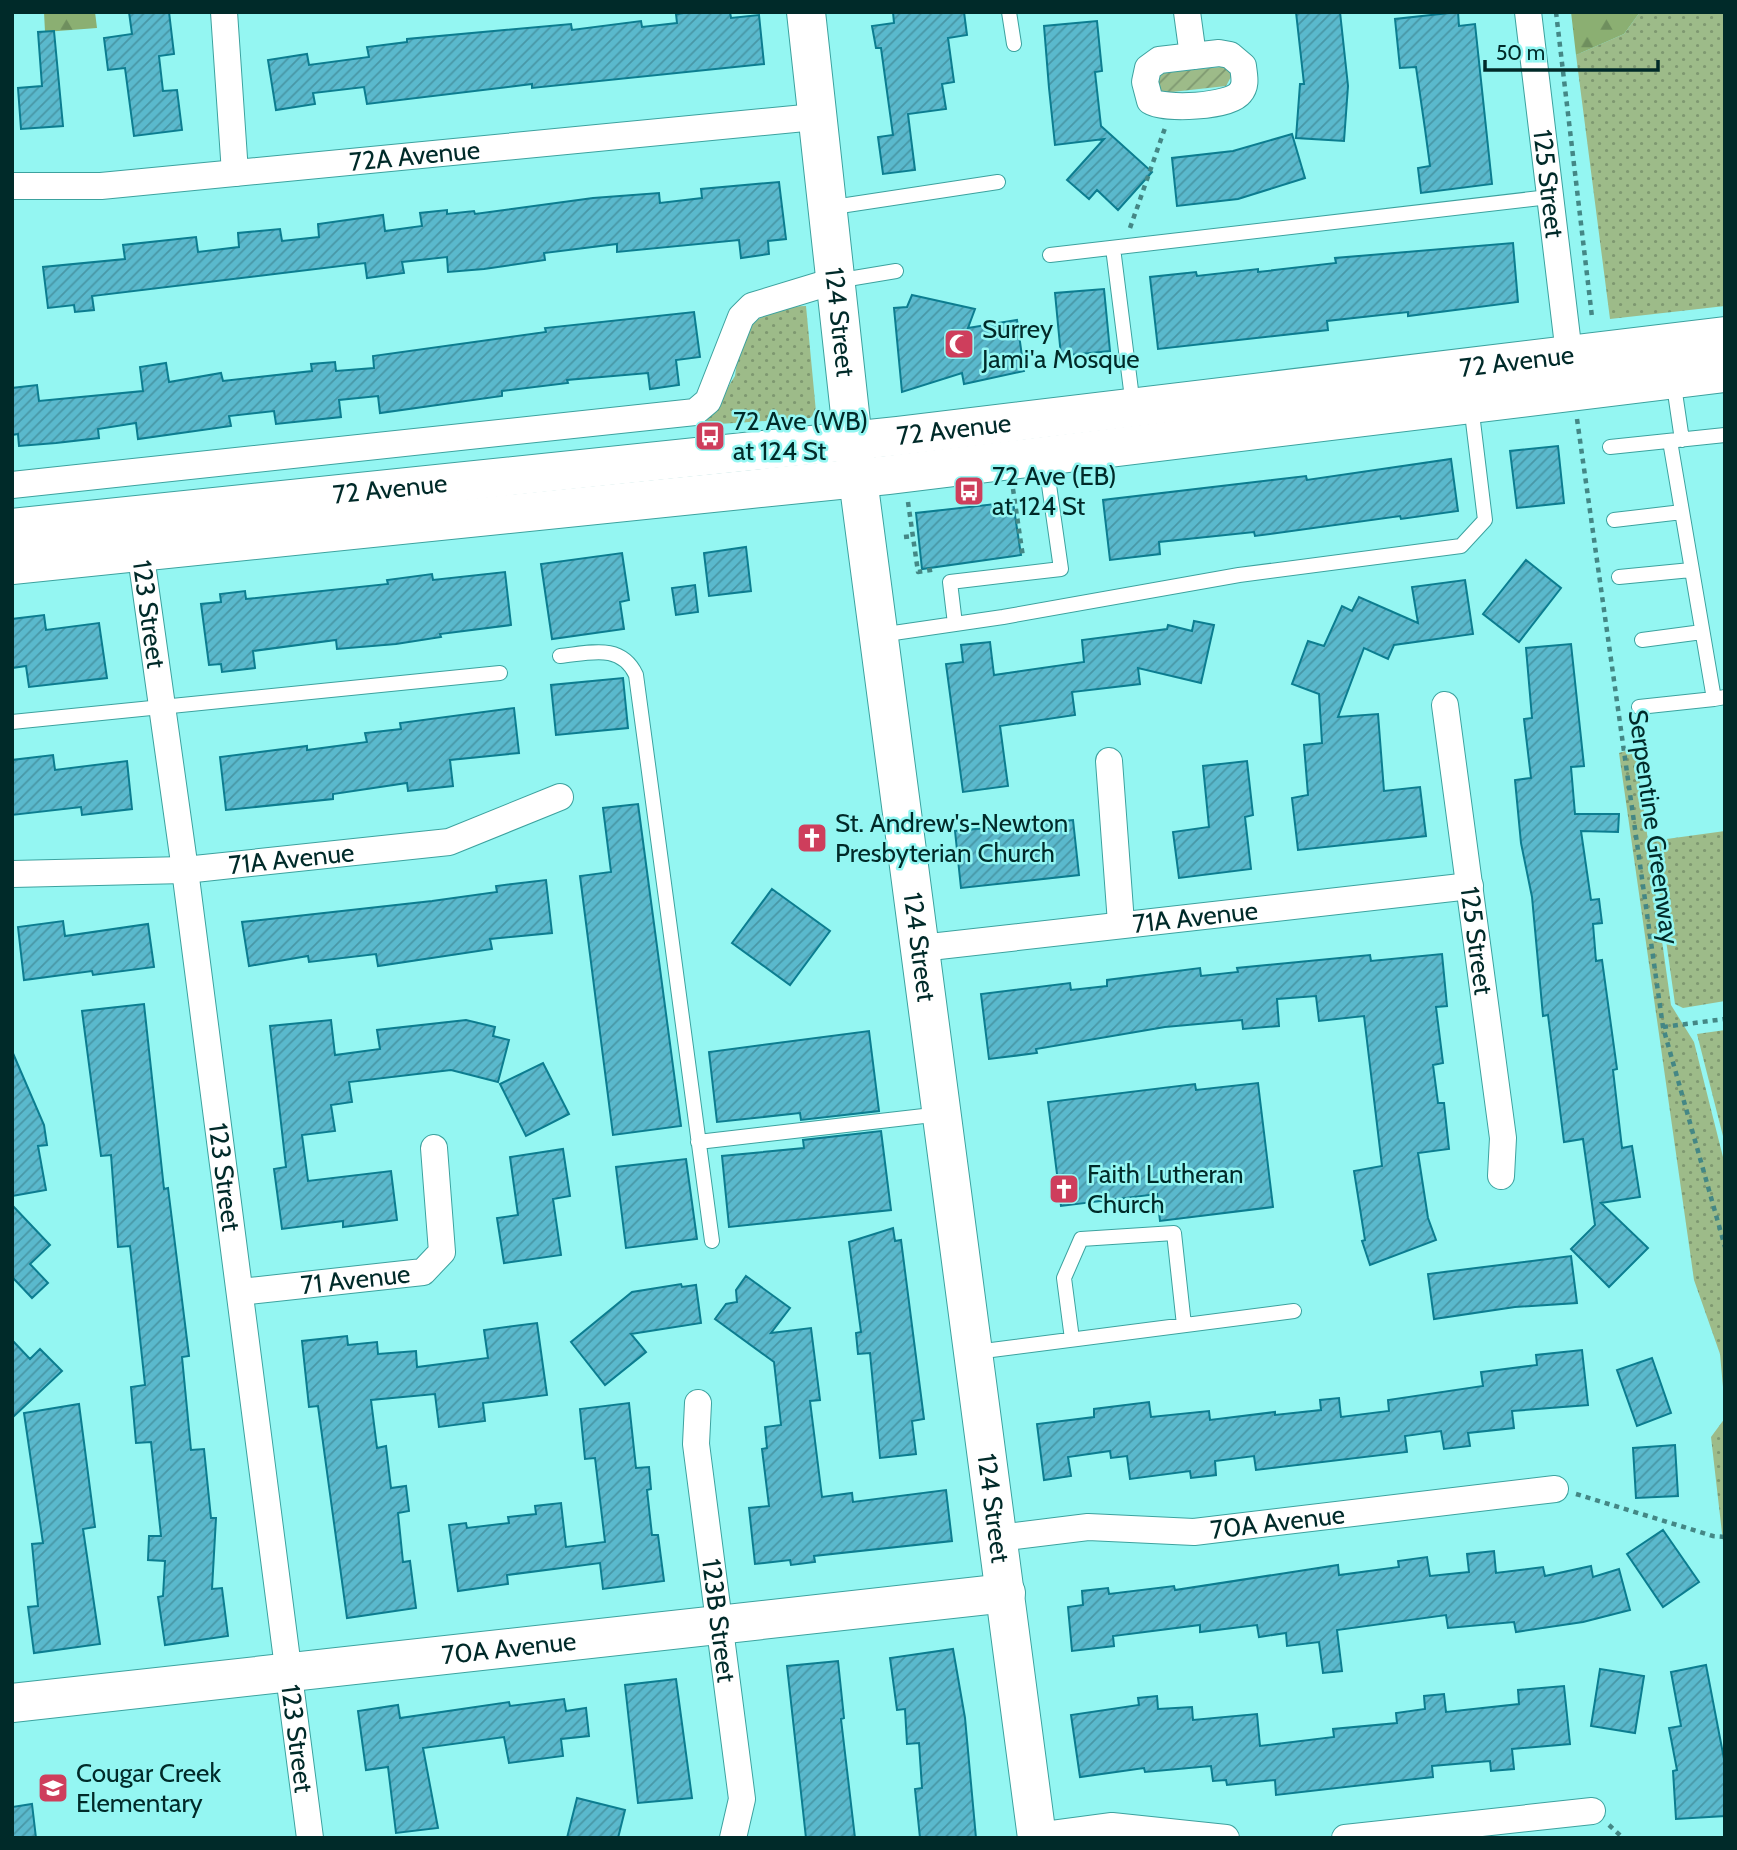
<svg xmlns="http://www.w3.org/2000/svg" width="1737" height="1850" viewBox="0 0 1737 1850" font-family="Cabin,sans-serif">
<defs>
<pattern id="grass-dots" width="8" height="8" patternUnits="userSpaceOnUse" patternTransform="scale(1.75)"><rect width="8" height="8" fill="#9dbb89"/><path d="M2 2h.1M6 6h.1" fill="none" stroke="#7e9870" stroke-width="1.8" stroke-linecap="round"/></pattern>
<pattern id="forest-firs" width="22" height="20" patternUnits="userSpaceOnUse" patternTransform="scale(1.75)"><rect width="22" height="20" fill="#8baf72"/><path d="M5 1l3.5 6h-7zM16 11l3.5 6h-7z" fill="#6f8f5e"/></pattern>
<pattern id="garden-furrows" width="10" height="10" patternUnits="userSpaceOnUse" patternTransform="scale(1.75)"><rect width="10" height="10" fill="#9dbb89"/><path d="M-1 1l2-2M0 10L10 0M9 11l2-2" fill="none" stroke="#7e9870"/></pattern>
<pattern id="building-hatch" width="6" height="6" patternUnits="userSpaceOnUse" patternTransform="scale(1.75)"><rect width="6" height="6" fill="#5ab9cd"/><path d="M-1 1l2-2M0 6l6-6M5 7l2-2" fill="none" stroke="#4897a6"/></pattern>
</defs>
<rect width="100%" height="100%" fill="#94f6f2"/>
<path fill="url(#grass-dots)" d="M1640 12H1725V306L1610 319 1576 55 1624 34Z
M806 306 816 412 810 418 704 425 735 376 741 333C762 314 778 307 806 306Z
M1635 748 1671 1005 1694 1042 1725 1165V1409L1720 1354 1694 1280 1619 753Z
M1725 831V1001L1683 1008 1675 1004 1652 841Z
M1725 1030V1144L1697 1034Z
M1725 1418V1559L1711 1437Z"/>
<path fill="url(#forest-firs)" d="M44 12H95L97 28 45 32Z
M1571 12H1640L1624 34 1576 55Z"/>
<path fill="url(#garden-furrows)" d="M1221 67H1226L1232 75 1226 86 1163 93 1156 83 1160 73Z"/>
<path fill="url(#building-hatch)" stroke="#0c7d90" stroke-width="2" d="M129 12H169L174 54 159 56 163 91 177 90 182 130 134 136 125 68 108 70 104 38 132 34Z
M691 12H730L731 18 759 15 764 64 532 88V84L367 104 364 87 313 93 315 104 276 110 268 60 307 54 309 65 369 57 367 47 407 42V39L571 24 572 30 641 21 642 27 677 23 676 14Z
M893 12H964L967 35 948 38 954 82 942 84 946 109 908 114 915 170 883 174 878 137 893 135 881 48H876L872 26 894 23Z
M1296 12H1340L1348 86 1344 141 1296 138 1300 84H1304Z
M1458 12 1459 26 1475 24 1492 184 1421 193 1418 168 1430 166 1425 129 1416 67 1400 68 1395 19Z
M1097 21 1102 71 1095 72 1101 126 1152 172 1118 210 1097 190 1089 199 1067 180 1104 139 1055 145 1049 88 1044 26Z
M54 31 63 126 21 129 18 88 42 86 38 32Z
M1292 134 1305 178 1238 199 1177 206 1172 158 1233 151Z
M779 182 786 239 768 241 769 254 741 258 739 240 617 252V244L544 253 545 260 484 269 448 272 447 257 402 262 404 273 367 278 365 263 92 296 94 310 75 312 74 305 48 308 43 267 125 259 123 245 196 237 198 252 239 247 238 233 280 229 282 241 319 237 318 224 383 215 385 231 422 226 420 213 447 210V214L474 211 475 214 593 198 659 193 660 203 702 198 701 189Z
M1513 243 1518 302 1408 316V312L1327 321 1328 330 1158 349 1150 277 1196 272 1197 276 1258 269V272L1336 263 1335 258Z
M1104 289 1110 351 1061 356 1055 293Z
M912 295 975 309 968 328 1017 320 1024 371 964 384 962 373 902 392 894 308 907 307Z
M694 312 700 357 676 360 679 385 650 389 648 373 567 380 568 383 502 391V396L380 413 378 396 339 400 341 417 276 424 274 411 229 416 231 426 138 439 136 423 98 429 99 438 56 443 19 446 18 434 12 435V388L37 385 39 401 143 391 140 367 166 363 169 382 221 373 223 381 312 371 311 364 335 362 336 371 374 368 373 356 546 332 545 328Z
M1558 446 1564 503 1517 508 1510 451Z
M1451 459 1458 511 1401 519 1400 516 1255 536 1254 532 1159 542 1160 554 1110 560 1103 500 1306 476 1307 480Z
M1013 502 1021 555 922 569 916 513Z
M746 547 751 591 709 596 704 553Z
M622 553 629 600 620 602 624 629 552 639 541 564Z
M1526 560 1561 588 1519 642 1483 614Z
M505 572 511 625 440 634 441 637 396 644 337 649 336 640 253 651 255 668 222 672 221 664 209 665 201 604 221 602 220 594 245 591 246 599 388 584 387 580 432 574 433 580Z
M1465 580 1473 634 1394 645 1388 659 1364 648 1338 717 1378 714 1384 791 1420 787 1426 836 1298 850 1292 798 1308 795 1304 745 1322 743 1319 694 1292 684 1308 641 1324 646 1342 606 1352 611 1359 597 1418 623 1412 587Z
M695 585 698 612 676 615 672 588Z
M44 615 46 630 99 623 107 678 29 687 26 666 12 668V619Z
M1194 621 1214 625 1201 683 1138 668 1140 684 1072 692 1075 715 1000 726 1008 786 963 792 946 664 963 662 961 645 990 642 994 675 1084 662 1082 640 1167 629 1168 625 1192 631Z
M1571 644 1584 766 1571 767 1575 814H1619L1618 832 1581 831 1591 900 1599 899 1602 923 1593 924 1596 961 1602 960 1617 1069 1613 1070 1622 1148 1632 1146 1640 1197 1601 1203 1648 1248 1609 1287 1571 1249 1595 1225 1583 1139 1564 1142 1548 1015 1543 1016 1532 897 1521 843 1515 780 1531 778 1524 719 1532 718 1526 648Z
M623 678 628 728 556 735 551 685Z
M514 708 519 753 450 760 453 786 408 791 407 783 333 794V799L226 810 220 757 307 746V750L367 742 365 733 401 729 400 723Z
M53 755 55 770 127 761 132 809 82 815 81 807 12 815V760Z
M1247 761 1253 815 1245 817 1251 869 1179 878 1173 832 1209 827 1203 766Z
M638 804 681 1126 613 1135 580 876 611 872 603 808Z
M1073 820 1079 875 961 888 955 831Z
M546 880 552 933 490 939 492 949 378 966 376 954 309 962 308 956 249 966 242 922 432 901 497 892 496 886Z
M772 889 830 931 790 985 732 943Z
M63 921 65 936 148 924 154 967 93 975 92 971 24 980 18 927Z
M1442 954 1447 1006 1436 1007 1443 1063 1433 1065 1438 1103H1444L1449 1149 1418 1153 1428 1218 1436 1240 1370 1265 1362 1241 1365 1240 1354 1171 1382 1166 1364 1016 1319 1021 1316 996 1277 999 1279 1026 1243 1029 1242 1020 1165 1027 1036 1049 1037 1053 989 1059 981 994 1070 983 1071 990 1107 986V980L1200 968 1201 976 1238 972 1237 968 1370 955 1371 961Z
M144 1004 164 1189 168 1188 189 1356 182 1357 191 1450 204 1449 211 1518H216L212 1589 222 1588 228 1636 165 1645 158 1597 163 1596 165 1561 148 1560 149 1536H161L151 1442 136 1443 131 1387 145 1385 130 1246 118 1247 111 1155 101 1156 82 1011Z
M331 1020 335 1055 380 1049 377 1030 466 1020 495 1027 493 1036 509 1040 498 1082 451 1070 349 1082 352 1102 331 1105 335 1131 302 1135 308 1181 391 1171 397 1220 343 1227V1221L282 1229 274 1169 286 1167 270 1026Z
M869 1031 879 1111 801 1120 800 1113 717 1122 709 1052Z
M12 1051 44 1125 47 1145 38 1146 46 1190 12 1196Z
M543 1063 569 1114 526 1136 500 1084Z
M1258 1083 1273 1207 1160 1221 1157 1194 1061 1206 1048 1102 1195 1084 1196 1090Z
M881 1131 891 1210 729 1227 722 1156 804 1148 803 1140Z
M563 1149 570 1196 553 1199 561 1255 504 1263 497 1218 518 1215 510 1157Z
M686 1159 697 1239 626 1248 616 1167Z
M12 1205 50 1245 30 1264 48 1283 32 1298 14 1279 12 1281Z
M893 1228 895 1241 901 1240 924 1419 912 1421 916 1454 880 1458 870 1353 858 1354 856 1333 861 1332 849 1242Z
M1571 1256 1577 1303 1515 1307 1434 1319 1428 1274Z
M746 1276 790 1308 771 1333 811 1328 820 1400 810 1401 822 1497 852 1493 853 1502 946 1490 952 1541 814 1556 815 1562 791 1565 790 1560 755 1564 749 1508 769 1506 762 1449 767 1448 765 1427 781 1425 774 1362 715 1319 726 1304 737 1302 736 1290Z
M681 1284 682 1287 696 1285 701 1323 631 1334 646 1352 605 1385 571 1342 632 1292Z
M537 1323 547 1395 483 1403 485 1421 439 1427 435 1394 371 1400 377 1448 386 1446 391 1488 406 1486 409 1511 398 1513 403 1562 410 1561 416 1608 347 1618 318 1406 309 1407 302 1341 347 1336 348 1345 377 1342 378 1354 416 1351 417 1367 488 1358 484 1330Z
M12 1340 30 1359 40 1349 62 1371 12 1418Z
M1582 1350 1588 1405 1512 1411 1514 1428 1468 1433 1470 1446 1444 1449 1441 1431 1405 1436 1407 1452 1256 1470 1254 1456 1215 1461 1216 1475 1191 1478 1190 1471 1130 1479 1127 1456 1111 1458 1110 1451 1068 1457 1071 1476 1044 1480 1037 1424 1094 1417V1409L1149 1402 1151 1417 1209 1411 1210 1420 1275 1412V1415L1321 1410 1320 1400 1339 1398 1341 1417 1389 1411 1388 1400 1483 1386 1481 1372 1537 1365 1536 1355Z
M1652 1358 1671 1413 1637 1426 1617 1370Z
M629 1403 636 1468 649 1467 651 1489 647 1490 652 1535H658L664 1581 603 1589 600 1563 507 1575 508 1584 458 1591 449 1525 466 1523 467 1528 509 1523 508 1517 536 1514 535 1506 561 1503 566 1547 605 1542 595 1458 585 1459 580 1409Z
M79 1404 95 1527 83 1529 100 1644 34 1653 28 1607 38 1606 32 1544 43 1543 24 1413Z
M1675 1445 1678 1496 1636 1498 1633 1448Z
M1663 1530 1699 1582 1663 1607 1627 1554Z
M1494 1551 1496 1573 1543 1567 1545 1576 1591 1566 1593 1577 1619 1569 1630 1610 1583 1622 1516 1632 1514 1622 1448 1628 1446 1615 1337 1630 1342 1671 1323 1673 1319 1642 1287 1646 1286 1633 1259 1637 1257 1625 1200 1632V1625L1113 1636 1114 1646 1072 1651 1068 1607 1083 1605 1082 1591 1108 1588 1109 1594 1174 1586 1175 1590 1338 1565 1339 1575 1399 1567 1398 1561 1427 1557 1430 1576 1469 1572 1467 1554Z
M953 1649 965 1718 976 1838H920L915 1789 922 1788 919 1743 907 1744 905 1709 897 1710 890 1658Z
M838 1661 844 1718 841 1719 855 1838H806L787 1666Z
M1706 1665 1725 1764V1816L1676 1819 1673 1771 1677 1770 1669 1728 1681 1726 1671 1672Z
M1600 1669 1644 1676 1635 1733 1591 1726Z
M676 1679 692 1798 638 1803 625 1685Z
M1564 1686 1570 1744 1512 1749 1514 1769 1491 1771 1490 1761 1432 1766 1433 1777 1276 1795 1275 1780 1227 1785 1226 1780 1213 1781 1211 1766 1145 1772 1144 1768 1080 1777 1071 1715 1139 1705 1138 1698 1157 1696 1158 1709 1192 1707 1193 1720 1257 1714 1260 1746 1334 1737 1333 1729 1397 1723 1396 1713 1425 1709 1424 1696 1444 1694 1446 1712 1519 1704 1518 1690Z
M564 1699 566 1711 586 1708 589 1736 561 1739 563 1756 509 1763 504 1737 423 1748 438 1828 396 1833 388 1767 366 1770 358 1711 398 1705 400 1718 509 1702 510 1706Z
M577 1798 625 1810 618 1838H567Z
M32 1804 36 1838H12V1807Z"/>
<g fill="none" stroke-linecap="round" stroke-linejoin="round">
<g stroke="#3ca29f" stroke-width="16">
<path id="lane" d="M1009 12 1014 44
M827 208 998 182
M1113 248 1133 406
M1050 255 1549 197
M836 281 896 271
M1673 379 1682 440
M1670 441 1714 699 1725 697
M1610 447 1725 435
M1614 520 1682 512
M1619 577 1691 570
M955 624 950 582 1061 569 1045 457
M880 635 1003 617 1239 575 1461 546 1485 520 1471 405
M1642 640 1702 632
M560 656C590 653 621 643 636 675L712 1241
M1639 707 1714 699
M12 722 500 673
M698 1142 941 1114
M1072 1339 1064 1278 1081 1239 1174 1233 1184 1325
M976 1352 1294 1311"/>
</g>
<g stroke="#3ca29f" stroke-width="28">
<g id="street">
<path d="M224 12 235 173"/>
<path d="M1187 12 1193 56"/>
<path id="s1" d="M1528 12 1569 354"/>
<path d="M1219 53 1230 55 1243 66C1244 76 1247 85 1240 93 1229 107 1164 110 1150 101L1145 82 1148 68 1159 60Z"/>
<path id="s2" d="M12 186H101L815 117"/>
<path d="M12 485 695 412 708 401 741 317 752 306 834 281"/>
<path id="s3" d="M138 535 185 870 310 1838"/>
<path id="s4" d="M1445 705 1503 1138 1501 1176"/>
<path d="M1109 761 1121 923"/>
<path id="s5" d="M12 874 185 870 449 842 560 797"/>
<path id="s6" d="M921 948 1470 886"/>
<path id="s7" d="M240 1292 423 1272 442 1252 434 1148"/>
<path id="s8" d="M698 1403 696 1444 742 1799 733 1838"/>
<path id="s9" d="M999 1538 1088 1527 1194 1532 1555 1489"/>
<path d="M1037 1836 1112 1826 1226 1838"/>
<path d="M1345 1838 1592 1811"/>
</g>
</g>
<g stroke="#3ca29f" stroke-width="40">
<g id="secondary">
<path id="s10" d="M806 12 853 441 1037 1838"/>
<path id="s11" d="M12 528 898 436 1725 336"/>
<path d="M12 565 888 475 1725 373"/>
<path id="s12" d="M12 1703 1006 1593"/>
</g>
</g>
<path stroke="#448785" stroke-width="4.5" stroke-dasharray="5 5" stroke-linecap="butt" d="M1556 12 1592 317
M1130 228 1165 128
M1577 419 1663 1027 1725 1247
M1013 489 1023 557
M908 502 918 572 937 569
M904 537 913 536
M1663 1027 1725 1019
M1576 1494 1713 1536 1725 1537
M1609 1825 1623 1838"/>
<use href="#lane" stroke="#fff" stroke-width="14"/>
<use href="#street" stroke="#fff" stroke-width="26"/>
<use href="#secondary" stroke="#fff" stroke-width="38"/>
</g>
<defs>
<g id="mosque-square" transform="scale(1.575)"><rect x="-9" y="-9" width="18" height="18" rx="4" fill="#ce3e5c" stroke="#94f6f2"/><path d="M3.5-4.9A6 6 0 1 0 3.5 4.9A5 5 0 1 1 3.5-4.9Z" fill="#fff"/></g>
<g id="bus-square" transform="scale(1.575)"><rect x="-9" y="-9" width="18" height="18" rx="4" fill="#ce3e5c" stroke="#94f6f2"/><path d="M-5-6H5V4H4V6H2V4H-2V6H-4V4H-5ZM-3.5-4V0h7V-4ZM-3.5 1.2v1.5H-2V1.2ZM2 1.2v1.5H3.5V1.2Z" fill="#fff"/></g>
<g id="church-square" transform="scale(1.575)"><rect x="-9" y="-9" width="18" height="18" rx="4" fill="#ce3e5c" stroke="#94f6f2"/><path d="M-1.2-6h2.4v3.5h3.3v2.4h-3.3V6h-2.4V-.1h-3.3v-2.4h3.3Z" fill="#fff"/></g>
<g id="school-square" transform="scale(1.575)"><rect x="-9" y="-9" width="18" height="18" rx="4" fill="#ce3e5c" stroke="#94f6f2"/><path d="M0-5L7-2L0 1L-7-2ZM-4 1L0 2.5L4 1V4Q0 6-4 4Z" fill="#fff"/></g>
</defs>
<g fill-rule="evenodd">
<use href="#mosque-square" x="959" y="344"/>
<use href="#bus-square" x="710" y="436"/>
<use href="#bus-square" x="969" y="491"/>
<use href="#church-square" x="812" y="838"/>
<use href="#church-square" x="1064" y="1189"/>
<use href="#school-square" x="53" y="1788"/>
</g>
<g text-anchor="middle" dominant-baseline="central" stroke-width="5" stroke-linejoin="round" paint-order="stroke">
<g font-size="26" fill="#002a29" stroke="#94f6f2">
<text stroke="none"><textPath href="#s2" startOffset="404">72A Avenue</textPath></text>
<text stroke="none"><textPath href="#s1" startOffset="173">125 Street</textPath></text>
<text stroke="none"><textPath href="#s10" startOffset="312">124 Street</textPath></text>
<text stroke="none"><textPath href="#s11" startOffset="1514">72 Avenue</textPath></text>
<text stroke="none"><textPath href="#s11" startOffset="947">72 Avenue</textPath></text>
<text stroke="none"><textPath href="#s11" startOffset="380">72 Avenue</textPath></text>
<text stroke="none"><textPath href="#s3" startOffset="80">123 Street</textPath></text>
<text transform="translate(1654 827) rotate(82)">Serpentine Greenway</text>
<text stroke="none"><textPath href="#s5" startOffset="280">71A Avenue</textPath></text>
<text stroke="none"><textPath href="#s6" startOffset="276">71A Avenue</textPath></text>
<text stroke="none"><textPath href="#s4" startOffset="238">125 Street</textPath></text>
<text stroke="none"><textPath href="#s10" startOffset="942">124 Street</textPath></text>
<text stroke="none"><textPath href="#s3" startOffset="648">123 Street</textPath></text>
<text stroke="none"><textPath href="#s7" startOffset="116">71 Avenue</textPath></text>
<text stroke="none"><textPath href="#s10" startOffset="1508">124 Street</textPath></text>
<text stroke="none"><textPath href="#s9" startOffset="280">70A Avenue</textPath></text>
<text stroke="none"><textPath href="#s8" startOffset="219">123B Street</textPath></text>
<text stroke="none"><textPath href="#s12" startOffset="500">70A Avenue</textPath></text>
<text stroke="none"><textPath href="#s3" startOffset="1214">123 Street</textPath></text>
</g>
<g font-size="26" fill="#002a29" stroke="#94f6f2" text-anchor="start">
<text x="982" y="329">Surrey<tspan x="982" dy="30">Jami'a Mosque</tspan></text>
<text x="733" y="421">72 Ave (WB)<tspan x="733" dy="30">at 124 St</tspan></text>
<text x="992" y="476">72 Ave (EB)<tspan x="992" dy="30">at 124 St</tspan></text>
<text x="835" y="823">St. Andrew's-Newton<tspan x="835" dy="30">Presbyterian Church</tspan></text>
<text x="1087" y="1174">Faith Lutheran<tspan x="1087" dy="30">Church</tspan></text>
<text x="76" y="1773">Cougar Creek<tspan x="76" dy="30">Elementary</tspan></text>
</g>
</g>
<rect width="1737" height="1850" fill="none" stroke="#002a29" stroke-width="28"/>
<path d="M1485 60v10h173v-10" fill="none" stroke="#002a29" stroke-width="3.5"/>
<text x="1496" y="60" font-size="21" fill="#002a29" stroke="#94f6f2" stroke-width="5" paint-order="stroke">50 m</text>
</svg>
